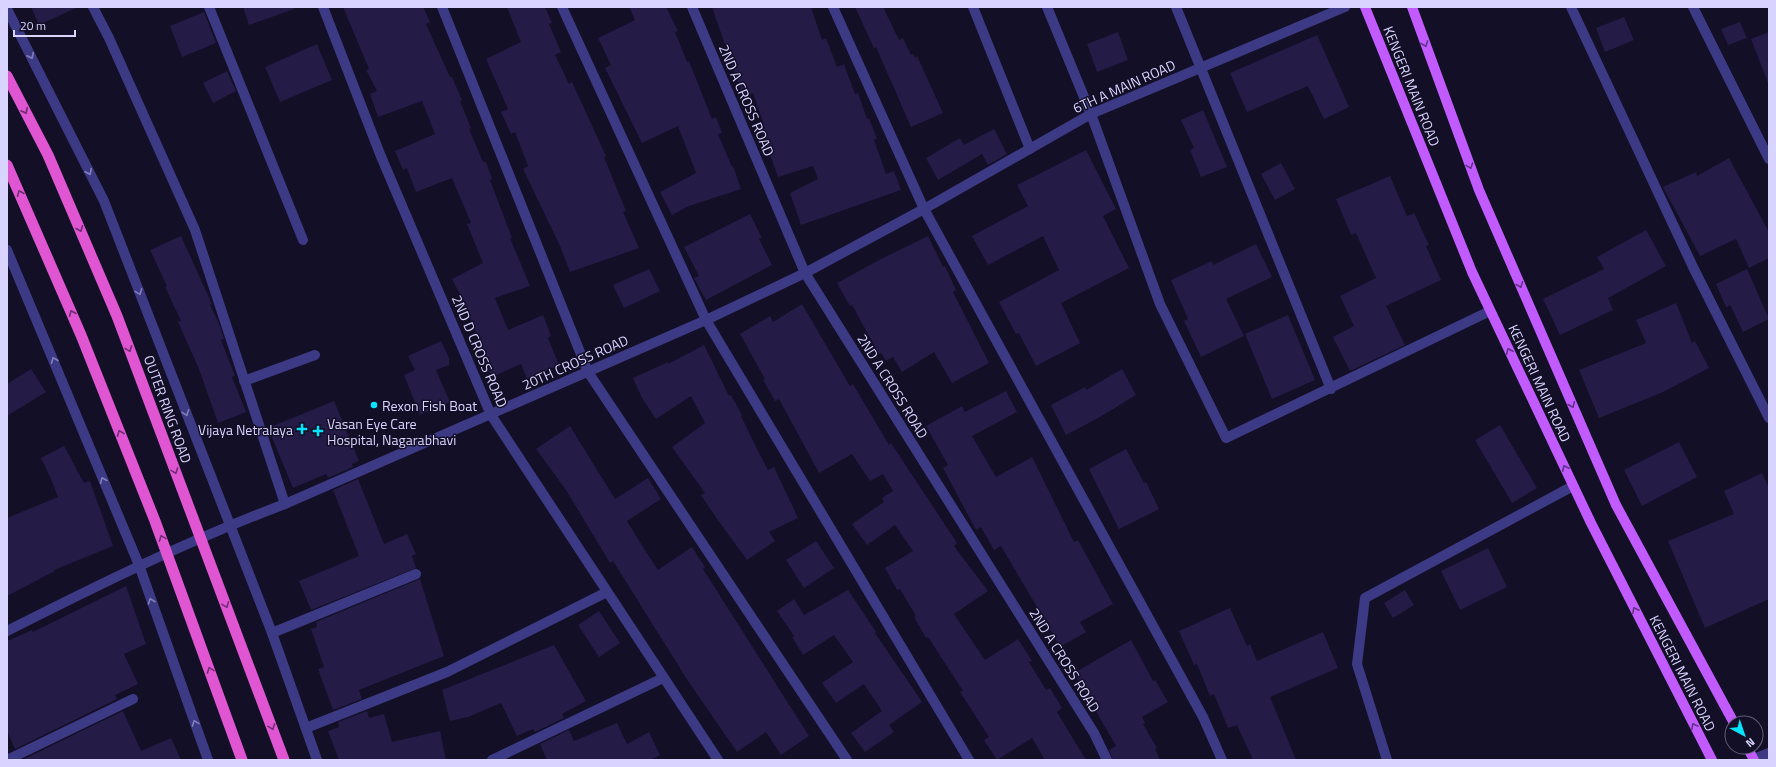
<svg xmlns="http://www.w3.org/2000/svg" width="1776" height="767" viewBox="0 0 1776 767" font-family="'Titillium Web',sans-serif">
<rect width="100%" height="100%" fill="#130f26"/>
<path fill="#241b47" d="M31 7H78L39 25Z
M243 7H294V9L249 25Z
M343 7H423L430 22 426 24 450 77H452L462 100 460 101 471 128 469 129 483 162H486L492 179 490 180 512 238H510L530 286 495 298 508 330 543 315 551 336 548 338 559 365 527 379 521 364 492 377 482 357 485 356 462 298 452 279 483 263 467 224 471 223 452 178 416 192 407 168 403 170 395 151 435 134 422 101 378 117 370 94 377 91 366 70 369 69Z
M507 7H545L552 23 549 24 561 52 555 55 569 84 572 82 606 156 604 157 626 211 623 212 639 248 570 272 560 246 523 169 528 166 515 132 511 134 501 112 508 109 486 59 521 42Z
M629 7H666L678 31 675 32 687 62 689 61 712 119 716 117 722 133 718 134 732 167 733 166 741 189 689 206 672 215 660 192 696 173 678 126 642 143 605 68 611 65 598 38 635 20Z
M712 7H811L822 40 826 38 837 67 844 64 855 94 858 93 867 119 869 118 877 139 874 140 886 174 894 171 901 190 801 225 790 193 818 179 813 166 778 177 761 130 765 128 753 93 743 97Z
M855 7H883L899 40 903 38 911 55 913 54 915 58 917 56 943 113 911 127 876 47 874 48Z
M204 12 216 43 182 57 170 26Z
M1624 17 1634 40 1605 52 1596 28Z
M1740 22 1747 38 1728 45 1721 29Z
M1118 32 1128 60 1097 72 1087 44Z
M1769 32V83H1768L1751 39Z
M1317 35 1349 107 1324 119 1308 86 1247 112 1230 73Z
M317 44 332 80 280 102 265 67Z
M227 71 236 91 213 103 203 83Z
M1203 110 1227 167 1201 177 1190 150 1194 148 1181 120Z
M994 129 1007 154 988 165 982 154 938 180 926 158 960 138 964 145Z
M1086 150 1116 209 1103 216 1129 268 1061 303 1080 343 1036 366 1019 333 1016 334 999 302 1059 270 1043 236 988 265 972 236 1028 206 1017 185Z
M1729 158 1769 232V258L1749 268 1736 239 1700 256 1663 187 1696 172 1697 176Z
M1281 163 1295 189 1275 200 1261 174Z
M1390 176 1407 216 1414 213 1429 245 1426 246 1441 280 1386 306 1405 345 1350 371 1333 337 1354 326 1340 296 1376 278 1356 233 1351 235 1336 199Z
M750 214 762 238 759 239 772 265 706 300 694 278 699 276 684 247Z
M1646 230 1666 266 1608 298 1613 310 1560 335 1543 299 1604 269 1597 257Z
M181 236 212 304 210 305 220 326 224 339 221 340 235 376 232 377 246 412 218 423 199 369 178 322 181 321 165 287 167 286 150 250Z
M928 236 943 267 945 266 956 290 953 292 989 363 952 383 934 352 902 372 893 357 886 361 881 353 879 354 852 305 850 306 837 283 881 259Z
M1256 244 1272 277 1226 299 1244 336 1201 357 1184 321 1188 319 1171 280 1212 261 1213 265Z
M649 269 660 291 624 308 613 285Z
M1747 269 1769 319 1743 332 1730 305 1726 307 1716 284Z
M1676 303 1692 343 1695 341 1709 368 1663 392 1599 418 1579 370 1646 343 1636 320Z
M802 304 850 386 853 384 889 445 891 443 957 543 954 546 988 591 954 614 985 660 1018 639 1032 661 1029 662 1046 690 1050 688 1062 708 1057 712 1086 760H1045L1032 738 997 760 984 740 989 737 960 692 963 691 928 637 926 638 914 617 916 616 900 589 897 590 885 568 913 551 895 525 867 545 852 524 884 502 882 498 893 491 883 474 870 481 852 454 819 473 779 399 775 401 763 380 765 379 740 334 770 316 773 322Z
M1288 315 1315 380 1272 399 1245 334Z
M441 341 449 358V365L436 370 450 402 420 415 404 375 415 370 408 356Z
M704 345 729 396 731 395 742 415 741 416 755 445 768 470 774 467 798 518 769 532 775 541 747 560 717 519 701 495 705 493 672 447 705 423 691 396 656 419 642 398 633 378 668 362V364Z
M31 369 46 392 7 416V384Z
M1122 369 1136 395 1100 417 1066 435 1051 405 1085 387 1086 390Z
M1006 391 1017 412 972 436 996 477 1032 457 1074 542 1078 540 1113 604 1080 622 1086 632 1060 647 1045 621 1043 622 1035 608 1037 607 1001 546 994 550 981 527 976 530 943 468 948 465 926 426 962 406 965 412Z
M334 401 359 461 352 464 353 467 328 478 326 474 293 488 268 428Z
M1500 425 1537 488 1512 503 1475 440Z
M570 426 615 499 648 478 661 499 627 521 643 547 658 570 692 547 705 567 703 569 809 736 781 755 766 732 737 752 688 681 613 561 610 563 566 490 536 449Z
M1679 442 1697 477 1642 506 1624 470Z
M64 446 84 483 90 481 113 546 54 570 55 571 7 596V518L58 497 51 479 41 458Z
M1126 449 1144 483 1146 482 1159 509 1119 529 1089 469Z
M1762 473 1769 488V599L1705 628 1668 541 1734 514 1724 491Z
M358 479 384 544 407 534 416 554 412 556 416 568 311 610 299 581 359 556 333 490Z
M816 541 834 568 804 588 786 560Z
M1488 548 1507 587 1460 610 1441 571Z
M420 579 444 656 359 690 362 699 333 710 318 669 324 667 311 629 317 627 316 622Z
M126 586 146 644 124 654 138 684 115 695 117 699 15 749 7 731V641L32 630 33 632Z
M848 590 876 632 875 633 922 702 889 725 894 732 865 752 851 733 882 711 864 684 836 703 822 683 853 662 834 635 803 655 792 637 794 636 777 611 794 599 804 615Z
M1405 590 1414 605 1393 618 1384 603Z
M1230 608 1247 646 1250 644 1257 661 1323 632 1338 668 1270 697 1296 760H1253L1237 725 1228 728 1214 694 1210 696 1197 664 1194 665 1179 631Z
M599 611 620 643 599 657 578 625Z
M1131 640 1153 681 1155 680 1168 702 1142 717 1145 723 1143 724 1157 748 1155 749 1160 760H1113L1109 750 1116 746 1074 673Z
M554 645 586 701 562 714 564 718 535 732 533 729 517 736 501 703 468 717 450 721 442 690Z
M123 711 141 751 171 738 181 760H22Z
M367 711 369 718 384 714 392 742 440 731 446 760H339L328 731 339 727 338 722Z
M617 723 627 744 649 732 660 755 651 760H547L540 744 569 730 574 741Z"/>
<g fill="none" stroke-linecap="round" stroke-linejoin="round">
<path stroke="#3d3a85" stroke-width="10" d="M93 7 109 38 195 230 285 504
M209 7 303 240
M323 7 380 154 491 415 718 760
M442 7 588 372 847 760
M562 7 706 320 969 760
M692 7 805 273 1094 733 1107 760
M833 7 924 209 1203 717 1222 760
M973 7 1030 149
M1047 7 1091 114 1160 304 1226 438 1490 311
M1176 7 1331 389
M1571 7 1693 267 1769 418
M1693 7 1769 159
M244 381 315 355
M272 633 416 574
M306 728 447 672 607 592
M1754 759 1769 753
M7 760 133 699
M492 760 663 678
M1387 760 1357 664 1365 598 1573 486"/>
<path stroke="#3d3a85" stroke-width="10" d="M7 9 104 201 272 633 317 760
M7 250 139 565 208 760
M7 631C98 585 189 540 285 504L706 320 805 273 924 209 1091 114 1345 7"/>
<path stroke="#c25bff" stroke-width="10" d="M1365 7 1472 272 1591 523 1712 760
M1412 7 1479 190 1616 505 1734 723
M1747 747 1754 760"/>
<path stroke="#e055d1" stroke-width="11" d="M7 76 48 155 117 316 284 760
M7 165 81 335 155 521 242 760"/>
</g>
<defs><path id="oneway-chevron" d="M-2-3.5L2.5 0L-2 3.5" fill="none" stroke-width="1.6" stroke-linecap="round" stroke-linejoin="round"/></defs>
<g stroke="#623188">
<use href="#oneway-chevron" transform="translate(1425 44) rotate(70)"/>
<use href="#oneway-chevron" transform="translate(1470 166) rotate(70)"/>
<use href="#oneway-chevron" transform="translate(1520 285) rotate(67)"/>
<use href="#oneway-chevron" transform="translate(1509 351) rotate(-115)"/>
<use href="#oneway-chevron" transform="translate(1572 405) rotate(67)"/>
<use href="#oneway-chevron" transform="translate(1565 468) rotate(-115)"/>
<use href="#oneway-chevron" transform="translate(1635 610) rotate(-117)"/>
<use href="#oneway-chevron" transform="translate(1694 726) rotate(-118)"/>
</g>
<g stroke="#837fbc">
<use href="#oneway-chevron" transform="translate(31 56) rotate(63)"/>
<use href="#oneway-chevron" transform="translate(89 172) rotate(63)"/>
<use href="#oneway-chevron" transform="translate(139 292) rotate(69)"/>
<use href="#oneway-chevron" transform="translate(54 360) rotate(-112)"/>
<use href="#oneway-chevron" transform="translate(186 413) rotate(69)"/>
<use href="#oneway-chevron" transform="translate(103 480) rotate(-113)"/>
<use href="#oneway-chevron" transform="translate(151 601) rotate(-109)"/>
<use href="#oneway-chevron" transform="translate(195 723) rotate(-110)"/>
</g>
<g stroke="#6f2e73">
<use href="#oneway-chevron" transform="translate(25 111) rotate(63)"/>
<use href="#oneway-chevron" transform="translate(20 193) rotate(-113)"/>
<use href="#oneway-chevron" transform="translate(80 229) rotate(67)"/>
<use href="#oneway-chevron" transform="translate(72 313) rotate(-113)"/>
<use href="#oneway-chevron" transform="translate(129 349) rotate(70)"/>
<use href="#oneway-chevron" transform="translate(120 433) rotate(-112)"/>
<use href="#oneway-chevron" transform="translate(175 471) rotate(70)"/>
<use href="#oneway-chevron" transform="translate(162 538) rotate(-111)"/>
<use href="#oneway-chevron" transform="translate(226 605) rotate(69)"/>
<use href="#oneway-chevron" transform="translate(210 670) rotate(-110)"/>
<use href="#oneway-chevron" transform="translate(272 727) rotate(69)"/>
</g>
<g fill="#00e5ff" stroke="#130f26" stroke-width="1.5">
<circle cx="374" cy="405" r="4"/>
<path d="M300 423h4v4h4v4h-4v4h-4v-4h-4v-4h4z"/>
<path d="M316 425h4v4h4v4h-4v4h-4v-4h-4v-4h4z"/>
</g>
<g text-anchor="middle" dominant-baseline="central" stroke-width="3" stroke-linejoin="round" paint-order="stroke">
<g font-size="14" fill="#d9d4ff" stroke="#130f26">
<text transform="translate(1124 86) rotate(-24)">6TH A MAIN ROAD</text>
<text transform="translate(1412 86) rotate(68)">KENGERI MAIN ROAD</text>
<text transform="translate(747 100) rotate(67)">2ND A CROSS ROAD</text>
<text transform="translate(480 351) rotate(67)">2ND D CROSS ROAD</text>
<text transform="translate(575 362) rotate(-24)">20TH CROSS ROAD</text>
<text transform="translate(1540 383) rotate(65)">KENGERI MAIN ROAD</text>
<text transform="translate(893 386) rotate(58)">2ND A CROSS ROAD</text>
<text transform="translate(168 409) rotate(70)">OUTER RING ROAD</text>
<text transform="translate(1065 660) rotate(58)">2ND A CROSS ROAD</text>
<text transform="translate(1683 673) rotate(63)">KENGERI MAIN ROAD</text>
</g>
<g font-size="14" fill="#d9d4ff" stroke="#130f26" text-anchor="start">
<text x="382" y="405">Rexon Fish Boat</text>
<text x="327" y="423">Vasan Eye Care<tspan x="327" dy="16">Hospital, Nagarabhavi</tspan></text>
<text x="293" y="429" text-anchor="end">Vijaya Netralaya</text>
</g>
</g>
<rect width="1776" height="767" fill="none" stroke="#d9d4ff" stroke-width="16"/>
<g transform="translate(1744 735) rotate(140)"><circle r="19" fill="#130f26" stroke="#625e7d"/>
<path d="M0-3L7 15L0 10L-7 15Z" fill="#00e5ff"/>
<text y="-6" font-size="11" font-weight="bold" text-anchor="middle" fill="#d9d4ff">N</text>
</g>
<path d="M14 30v6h61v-6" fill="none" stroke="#d9d4ff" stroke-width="2"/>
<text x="20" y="30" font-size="12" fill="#d9d4ff" stroke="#130f26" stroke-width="3" paint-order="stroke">20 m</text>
</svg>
